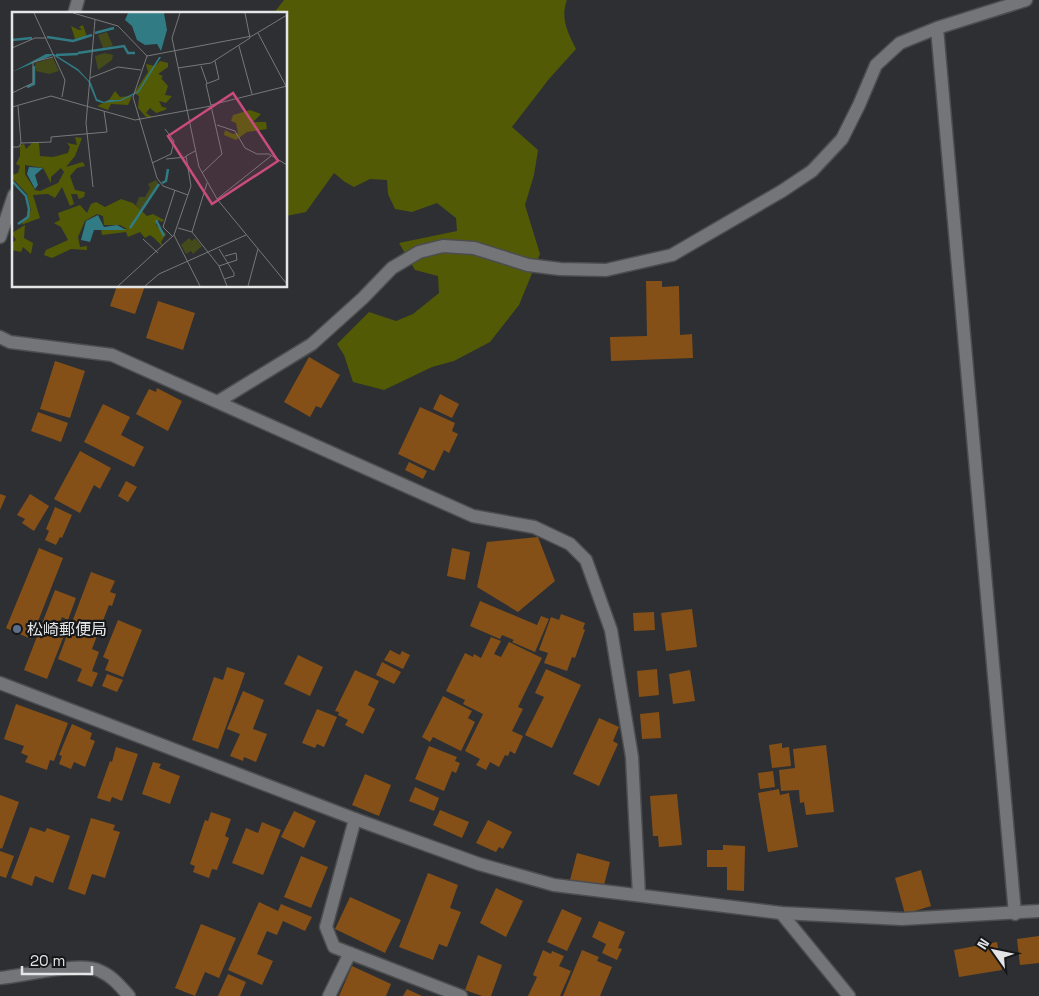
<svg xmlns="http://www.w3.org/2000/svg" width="1039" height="996" viewBox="0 0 1039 996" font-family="'Space Grotesk','Noto Sans JP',sans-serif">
<rect width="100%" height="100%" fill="#2d2f32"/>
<path fill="#535a06" d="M284 0H567C560 18 568 33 576 49L549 79 512 127 538 150 534 175 525 205 540 254 519 305 490 342 454 361 432 367 384 390 353 382 344 355 337 344 369 312 396 321 413 314 439 293 438 276 415 270 399 243 457 231 456 218 437 203 412 212 395 209 388 194 387 180 370 179 354 187 345 182 334 173 306 212 286 216V14H273Z"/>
<path fill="#855018" d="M646 281H662V287L679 286 680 335 692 334 693 358 611 361 610 337 647 336Z
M117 286H145L135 314 110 306Z
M158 301 195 313 183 350 146 338Z
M309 357 340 375 321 408 316 406 310 417 284 402Z
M55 361 85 371 70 418 40 409Z
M157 388 182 401 168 431 136 414 149 389 156 392Z
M440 394 459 404 452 418 433 409Z
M103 404 130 417 121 435 144 447 134 467 84 442Z
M420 407 455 423 452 431 458 434 449 453 444 450 434 471 398 454Z
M38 412 68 423 61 442 31 431Z
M80 451 111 468 100 489 94 485 80 513 54 499Z
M409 462 427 471 423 479 405 470Z
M126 481 137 487 128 502 118 496Z
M0 494 6 496 0 510Z
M30 494 49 506 34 531 22 523 25 519 17 515Z
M55 507 72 515 62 538 60 537 56 545 45 540 49 531 46 529Z
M538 537 555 581 518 612 477 587 487 542Z
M39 548 63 558 31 639 6 628Z
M452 548 470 552 465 580 447 576Z
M91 572 115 581 110 592 116 594 112 606 109 605 92 649 99 652 92 671 98 673 92 687 77 681 82 669 58 659Z
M55 590 76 598 68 620 62 617 57 630 65 633 47 679 24 670Z
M480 601 537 625 541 616 549 619 535 652 512 642 514 640 502 635 500 639 470 626Z
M692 609 697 647 666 651 661 613Z
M654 612 655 630 634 631 633 613Z
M561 614 585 623 583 629 585 630 575 658 572 657 567 671 544 663 548 653 539 650 551 617 559 620Z
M118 620 142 630 123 677 105 670 109 660 103 657Z
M491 637 501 641 494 654 501 657 509 642 542 658 518 707 523 709 512 731 523 736 515 754 510 751 508 756 505 755 499 767 490 762 486 770 476 765 480 759 465 751 483 714 463 704 465 700 446 691 465 653 473 657 474 654 481 658Z
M390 650 400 655 402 651 410 655 403 669 384 660Z
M298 655 323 667 310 696 284 684Z
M382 662 401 672 394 684 376 675Z
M227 667 245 673 218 749 192 740 214 677 223 680Z
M546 669 581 685 552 748 525 735 544 697 535 693Z
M657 669 659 695 639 697 637 671Z
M355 670 379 681 368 705 375 709 363 734 345 725 348 720 338 715 339 712 335 711Z
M690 670 695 701 673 704 669 674Z
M107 674 123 680 117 692 102 686Z
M243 691 264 700 253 729 267 734 256 762 244 757 243 761 230 756 240 734 227 729Z
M443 696 472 711 468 718 475 722 461 751 433 737 430 742 422 737Z
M16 704 68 723 54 761 50 760 47 770 25 762 28 756 21 753 24 746 4 739Z
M317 709 337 717 324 747 317 744 315 748 302 743Z
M659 712 661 738 642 739 640 714Z
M599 718 619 727 613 741 618 744 599 786 573 774Z
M72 724 92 733 90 739 95 741 85 767 74 762 71 769 59 764 62 756 59 755Z
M782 743V748L789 747 791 766 772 768 769 745Z
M826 745 834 812 806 815 804 802 800 803 799 790 781 791 779 770 795 768 793 749Z
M429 746 457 757 455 761 460 763 456 773 452 771 444 791 415 779Z
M116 747 138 754 122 801 112 797 110 802 97 798 110 761 112 762Z
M153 762 161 764 159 768 180 776 170 804 142 794Z
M773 771 775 787 760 789 758 773Z
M365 774 391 785 379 816 352 805Z
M415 787 439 798 434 811 409 801Z
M779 789 780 795 789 793 798 847 768 852 758 793Z
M677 794 682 845 659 847 658 836H653L650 796Z
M0 795 19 802 2 849 0 848Z
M440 810 469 822 462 838 433 825Z
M294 811 316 821 304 848 281 837Z
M211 812 231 819 225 836 229 838 217 870 212 869 209 878 193 872 195 866 190 864 205 820 208 821Z
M91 818 115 825 113 830 120 832 105 878 92 874 85 895 68 889Z
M488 820 512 832 503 849 499 847 496 852 476 843Z
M262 822 281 830 263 875 232 863 246 828 258 833Z
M30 827 45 832 47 828 70 836 53 883 35 876 32 886 11 878Z
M723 845 745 846 744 891 727 890V867H707V850H723Z
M0 851 14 856 6 878 0 876Z
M577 853 610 862 603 889 570 880Z
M301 856 328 867 311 908 284 897Z
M921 870 931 906 905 914 895 878Z
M428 873 458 885 450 908 461 912 447 947 439 944 433 960 399 947Z
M496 888 523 901 506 937 480 923Z
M350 897 401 920 385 953 335 929Z
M259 902 278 911 281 904 312 917 305 931 283 921 277 935 267 931 257 954 273 961 262 985 228 970Z
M562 909 582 918 567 951 547 942Z
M599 921 625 932 618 948 622 949 617 960 602 953 606 944 592 937Z
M201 924 236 938 219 978 205 972 195 996 175 988Z
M1039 936V963L1020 965 1017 939Z
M997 942 1002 970 959 977 954 950Z
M543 950 551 954 552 951 564 956 559 966 571 971 560 996H528L537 977 533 975Z
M582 950 599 957 597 961 612 967 600 996H563Z
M478 955 502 965 491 996H482L465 990Z
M352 966 391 984 386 996H339Z
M228 974 246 982 240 996H218Z
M407 989 422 996H403Z"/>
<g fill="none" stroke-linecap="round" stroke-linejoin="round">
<g stroke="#4c4d4f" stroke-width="15">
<path id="minor" d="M74 14 78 0
M937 28 1015 914
M0 237 14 195
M0 337 10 342 112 355 473 516 534 527 570 544 586 560 611 630 632 757 639 895
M219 401 312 344 363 298 392 268 419 252 443 246 474 248 528 265 560 269 606 270 672 255 782 191 812 171 842 139 859 105 876 65 900 43 937 28 1026 0
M355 819 326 927 334 947 461 996
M781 913 849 996
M0 978C24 976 80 961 100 971 112 976 120 986 129 996
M329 996 350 953"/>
</g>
<g stroke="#4c4d4f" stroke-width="15">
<path id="tertiary" d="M0 683 355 819 479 864 554 885 781 913 902 919 1039 911"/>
</g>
<use href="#minor" stroke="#737579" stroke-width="12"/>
<use href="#tertiary" stroke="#737579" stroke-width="12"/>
</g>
<circle fill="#5c6f8a" stroke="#161719" stroke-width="2" cx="17" cy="629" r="5"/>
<g text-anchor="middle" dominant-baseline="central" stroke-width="4.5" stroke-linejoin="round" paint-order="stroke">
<g font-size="16" fill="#e4e5e7" stroke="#161719" text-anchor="start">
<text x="27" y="629">松崎郵便局</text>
</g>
</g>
<g transform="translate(12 12)">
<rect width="275" height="275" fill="#2d2f32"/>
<path d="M95 20 101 34 91 36 86 23ZM93 41 101 43 100 48 86 58 83 44ZM41 46 47 59 37 62 24 59 23 51ZM144 168 146 171 129 199 124 193 127 185H133L138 176 136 172ZM177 226 180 229 183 226 190 234 181 242 179 239 174 242 169 233Z" fill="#454a1a"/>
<path d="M71 13 75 25 63 27 59 14 67 18H70L67 15ZM148 49 156 51V55L146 62 151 64 149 66 156 74 153 83 160 84 154 91 147 89 150 95 155 96 153 98 144 101 138 96 134 101 140 105H134L126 96 127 84 122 81 136 60 134 52 143 54ZM103 79 108 85 120 84 116 93 99 92 96 98 85 94 97 88ZM238 98 249 102 241 110H254L255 117 235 120 224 128 212 123 213 118 221 122 226 121 224 111 219 109 221 103ZM63 125 70 126 63 144 54 155 71 150 73 154 65 156 58 164 63 178 73 180 72 185 67 187 65 182H59L62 192 58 194 50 175 43 186 36 182 21 183 28 206 9 213 19 198 15 182 0 166V163L6 161 8 154 4 152 8 144V133L12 132 14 137 20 131H27L28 144 41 145 56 141 58 135 55 131 65 133ZM13 153 31 156 39 171V165L49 156 52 160 46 171 28 179 23 178 13 162ZM109 187 121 191 135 204 141 202 152 208 150 210 146 208 144 213 154 222 149 230 151 235 142 226 138 223 133 226 128 220 116 225 114 220 90 223 89 217H115L108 213H92L91 204 85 202 73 209 66 225 68 235 75 234V238L59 237 40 246 32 243 34 238 56 228 49 215 42 211 48 208 46 201 68 193 75 201 79 192 84 190 93 195ZM13 213 12 226 21 231 19 242 11 235 9 240 0 238V231L4 228 0 221Z" fill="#535a06" fill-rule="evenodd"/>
<path d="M116 1H152L155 18 149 39 145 32 133 33 125 28 120 14 113 8ZM34 42H42L66 57 79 71 85 87 92 90 97 88H108L126 79 147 45H149L127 80 109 89 90 91 84 89 76 69 66 59 41 43 0 60ZM17 155 31 156 23 163 26 173 23 177 15 162ZM86 203 92 215 105 213 114 218H82L78 230 69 228 74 209Z" fill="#317b84"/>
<path fill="none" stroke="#317b84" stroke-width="2.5" d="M83 21 102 16M35 25 61 29 80 23M0 28 20 26M66 41 112 34 116 41H123M44 43 66 42M15 75 22 72V54M0 169 14 184 17 197 16 205 6 212M150 171 154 169 156 157M144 208 152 224M118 216 147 172"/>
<path fill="none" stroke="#76787a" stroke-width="1" d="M22 1 53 68 50 85M61 1 106 14 135 44 240 24 275 3M168 1 160 26 187 155 205 187 275 272M246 21 274 74M227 34 240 82M0 36 23 26H34M135 44 121 85 145 166 151 174 176 183M189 54 195 71M166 56 199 51 238 26 233 1M78 66 106 55 129 58M0 81 21 71V50L41 45M199 93 275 74M6 94 9 131M0 95 39 84 123 108 199 94M205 113 223 119 233 136 245 142H257L275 153M0 135H7L9 131 39 130V125L95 120 92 99M154 147 174 145M140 151 159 142 162 129 153 117M190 161 210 142 194 72 207 67 203 49M81 175 74 111 83 8M205 187 259 144M166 216 180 220 207 254 215 274M180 220 195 171M162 223 188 274M161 225 151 215 163 178M131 227 146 241M207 237 222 261V264L212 267M207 254 225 248 224 241 213 244M106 274 162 223 179 174 174 144 183 139M133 274 147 262 234 223M236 274 246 237"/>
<path fill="#ca4b7e" fill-opacity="0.15" stroke="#ca4b7e" stroke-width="2.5" d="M221 81 266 149 200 192 156 124Z"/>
<rect width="275" height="275" fill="none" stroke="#e4e5e7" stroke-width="2.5"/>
</g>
<g transform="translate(994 951) rotate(303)" stroke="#161719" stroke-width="4" paint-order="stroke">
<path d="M0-4L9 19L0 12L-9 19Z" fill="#e4e5e7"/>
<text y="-8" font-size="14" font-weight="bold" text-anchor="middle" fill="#e4e5e7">N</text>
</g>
<path d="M22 966v8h70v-8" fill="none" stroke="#e4e5e7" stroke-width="2.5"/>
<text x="30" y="966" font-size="15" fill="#e4e5e7" stroke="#161719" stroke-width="4" paint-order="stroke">20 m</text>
</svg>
